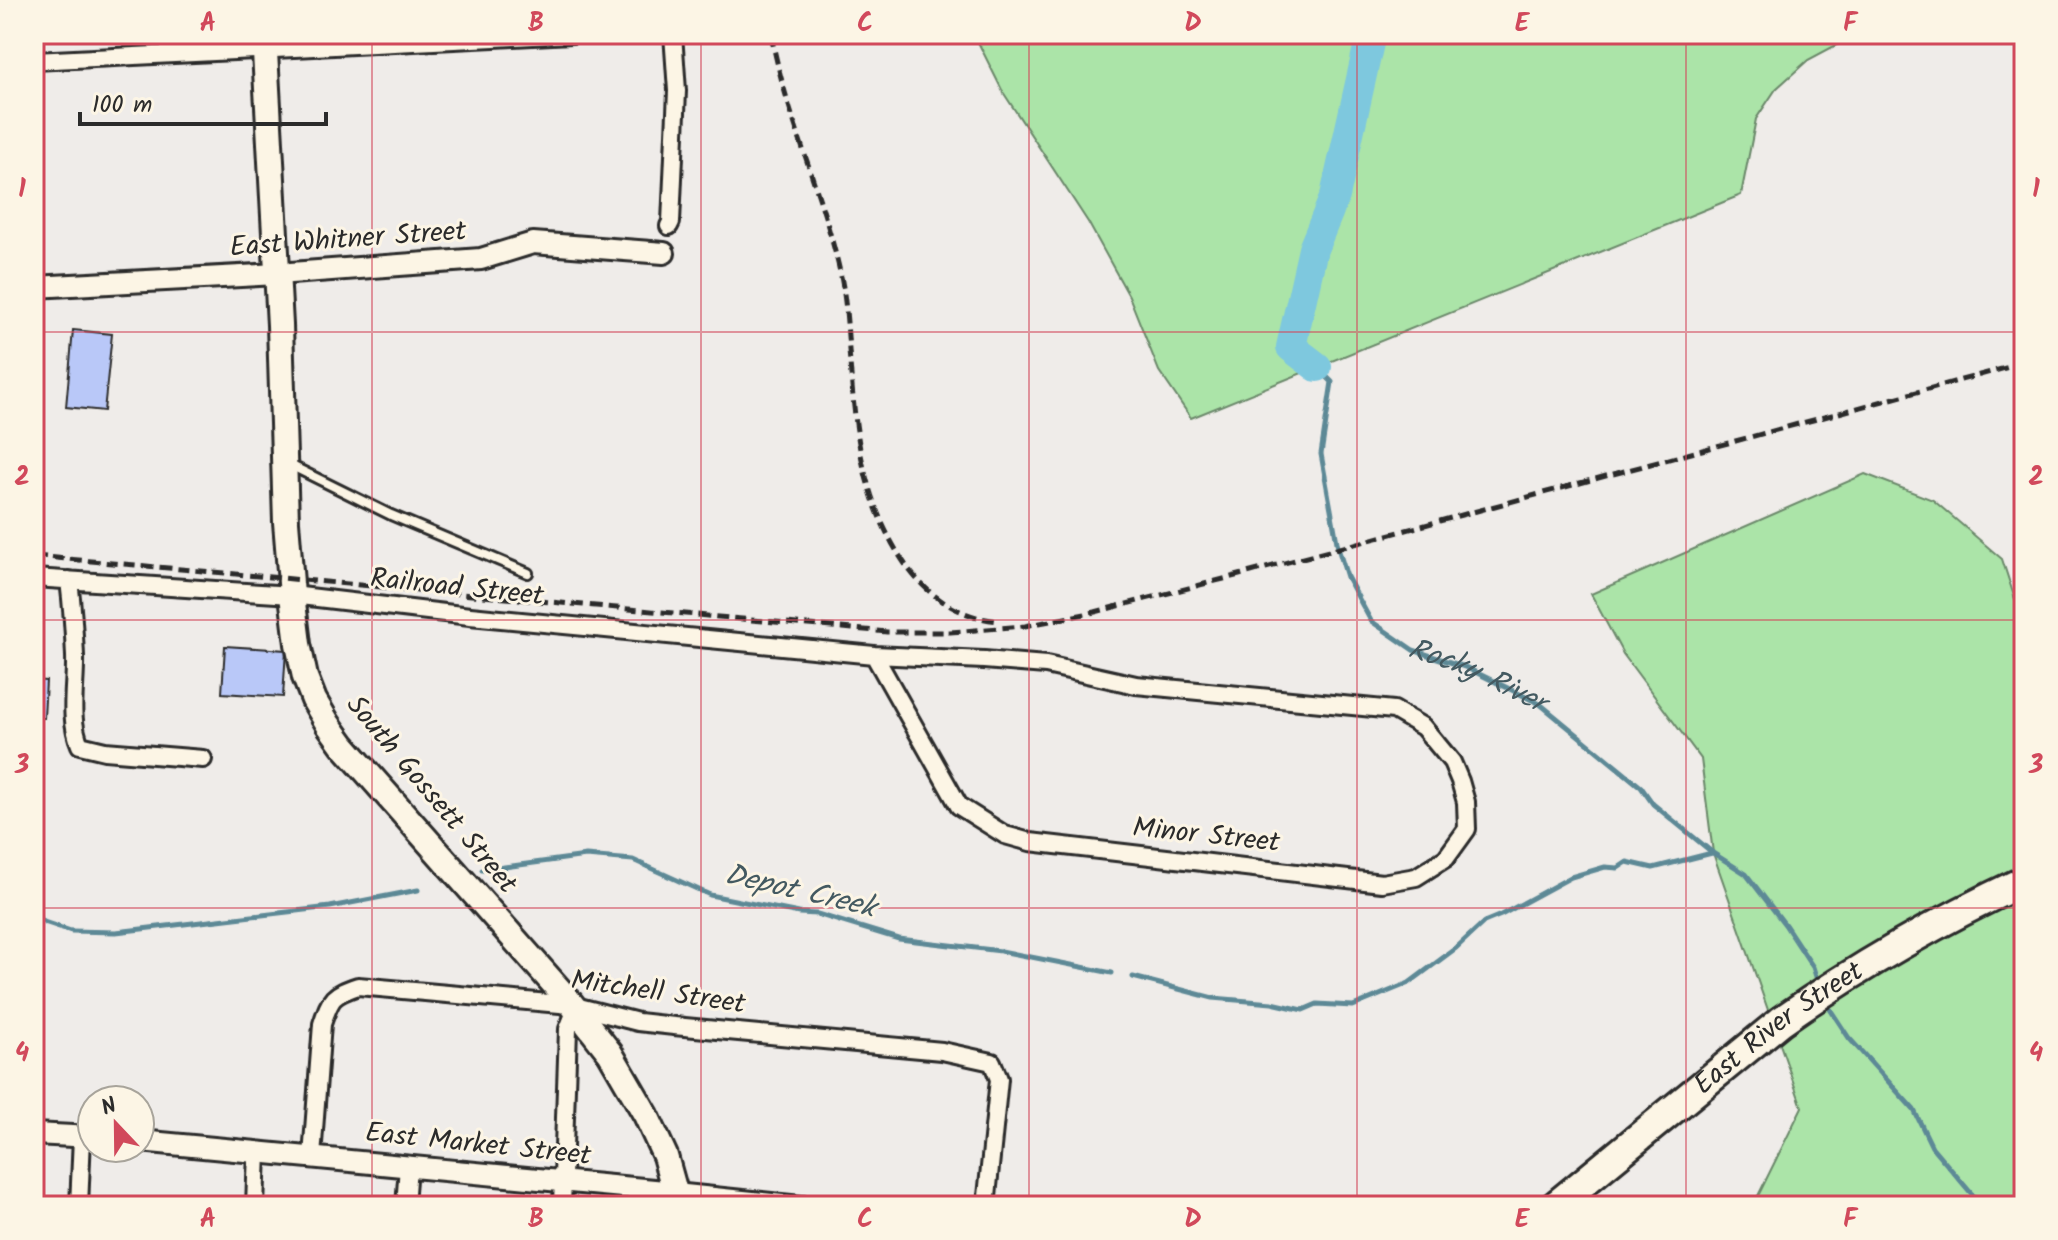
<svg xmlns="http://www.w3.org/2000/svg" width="2058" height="1240" viewBox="0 0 2058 1240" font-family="Kalam,sans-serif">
<rect width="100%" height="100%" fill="#efece9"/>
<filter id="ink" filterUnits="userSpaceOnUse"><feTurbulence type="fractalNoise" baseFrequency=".0125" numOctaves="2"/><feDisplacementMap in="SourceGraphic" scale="16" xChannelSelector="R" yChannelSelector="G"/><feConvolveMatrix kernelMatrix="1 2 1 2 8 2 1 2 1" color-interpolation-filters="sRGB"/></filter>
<g filter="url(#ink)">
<path fill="#abe4a8" stroke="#6b886a" stroke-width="2" d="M974 34H1857L1808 60 1776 89 1756 119 1741 195 1191 418 1159 371 1129 296 1088 222 1003 92Z
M1865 474 1933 500 2002 559 2024 627V1206H1757L1754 1204 1802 1107 1713 853 1701 759 1623 654 1591 594Z"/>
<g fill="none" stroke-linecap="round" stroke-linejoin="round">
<g stroke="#5d8996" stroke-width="5">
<path id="s1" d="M1317 367 1332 382 1321 454 1338 548 1347 577 1371 621 1413 650 1465 667 1540 704 1641 787 1653 804 1713 853 1746 874 1786 926 1813 967 1818 983"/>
<path d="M482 870 586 856 633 860 710 895 799 913 817 914 899 939 1001 951 1112 973"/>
<path d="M34 913 44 922 71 931 116 932 330 907 418 890"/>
<path d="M1133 977 1213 998 1272 1003 1303 1010 1317 1004 1353 1006 1409 983 1456 948 1484 922 1501 915 1571 877 1605 867 1618 868 1627 862 1653 868 1712 853"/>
<path d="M1826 1003 1849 1038 1914 1110 1932 1147 1982 1206"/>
</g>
<path stroke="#7ec8de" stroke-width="30" d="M1317 367 1291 347 1313 249 1335 196 1371 34"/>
</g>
<path fill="#b9c8f8" stroke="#2b2b2b" stroke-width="2" d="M73 330 112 334 104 411 66 407Z
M34 633H41L40 652H34Z
M225 646 286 650 283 697 222 693Z
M34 680 46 681 44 718H34Z"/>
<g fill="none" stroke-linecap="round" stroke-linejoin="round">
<g stroke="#2b2b2b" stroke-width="14">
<path id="service" d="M288 464 391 515 528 573"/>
</g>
<g stroke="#2b2b2b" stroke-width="22">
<path id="minor" d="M34 61 572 34
M669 226 671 222 677 91 673 34
M34 578 292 595 470 616 874 655
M69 580C72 605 74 631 75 656 76 686 68 717 80 745L105 751 203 759
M874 655 984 660 1046 665 1136 685 1394 710 1423 727 1452 762 1460 781 1466 802 1467 829 1446 858 1416 877 1382 883 1030 842 1005 835 959 806Z
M312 1157 322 1024C331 997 332 995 358 986L571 1005 638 1022 674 1026 942 1051 992 1062 999 1079 986 1206
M675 1192 811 1206
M79 1206 82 1137
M255 1206 257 1152
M405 1206 408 1166
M562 1206 568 1029 574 1014V1008"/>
</g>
<g stroke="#2b2b2b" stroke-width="26">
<path id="tertiary" d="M34 287 277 274 481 259 533 243 664 253
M34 1134 92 1137
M140 1141 675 1192"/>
</g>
<g stroke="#2b2b2b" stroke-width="30">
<path id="secondary" d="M264 34 280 325 286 522 292 595 298 644 305 677 314 700 328 724 343 745 569 1001 610 1053 646 1115 665 1156 675 1192 677 1206"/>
</g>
<g stroke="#2b2b2b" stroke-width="34">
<g id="trunk">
<path id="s2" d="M1555 1206 1781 1021C1858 967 1938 921 2024 881"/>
</g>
</g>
<use href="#service" stroke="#fcf5e5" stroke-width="8"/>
<use href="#minor" stroke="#fcf5e5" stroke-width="16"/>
<use href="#tertiary" stroke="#fcf5e5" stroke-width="20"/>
<use href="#secondary" stroke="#fcf5e5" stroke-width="24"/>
<use href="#trunk" stroke="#fcf5e5" stroke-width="28"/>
<path stroke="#2b2b2b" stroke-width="5" stroke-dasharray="12 6" stroke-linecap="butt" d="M771 34C786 115 822 192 840 272 846 298 847 324 849 350 855 427 860 498 905 564 927 596 960 618 1000 621
M34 556 887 632H950L1025 626 1095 612 1251 572 2024 363"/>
</g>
</g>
<path fill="none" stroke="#d1495b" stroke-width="2" stroke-opacity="0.55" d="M372 34V1206M701 34V1206M1029 34V1206M1357 34V1206M1686 34V1206M34 332H2024M34 620H2024M34 908H2024"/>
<g text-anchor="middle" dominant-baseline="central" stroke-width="6" stroke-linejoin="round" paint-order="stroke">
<g font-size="28" fill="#2b2b2b" stroke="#fcf5e5">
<text transform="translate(348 240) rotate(-4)">East Whitner Street</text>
<text transform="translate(457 588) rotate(6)">Railroad Street</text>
<text transform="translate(431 795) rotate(50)">South Gossett Street</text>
<text transform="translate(1206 836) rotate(6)">Minor Street</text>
<text transform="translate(658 993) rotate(8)">Mitchell Street</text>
<text stroke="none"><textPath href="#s2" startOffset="286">East River Street</textPath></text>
<text transform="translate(478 1145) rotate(6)">East Market Street</text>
</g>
<g font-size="30" font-style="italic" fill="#445a61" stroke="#fcf5e5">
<text stroke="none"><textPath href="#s1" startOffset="390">Rocky River</textPath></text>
<text transform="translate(800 892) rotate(13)">Depot Creek</text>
</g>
</g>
<rect width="2058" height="1240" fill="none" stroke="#fcf5e5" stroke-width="88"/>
<g transform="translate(116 1124) rotate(338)"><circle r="38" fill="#fcf5e5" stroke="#a8a49b" stroke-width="2"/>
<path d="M0-6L14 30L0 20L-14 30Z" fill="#d1495b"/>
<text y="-12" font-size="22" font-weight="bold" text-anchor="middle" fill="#2b2b2b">N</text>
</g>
<path d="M80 112v12h246v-12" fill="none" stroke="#2b2b2b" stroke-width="4"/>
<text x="92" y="112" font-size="24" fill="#2b2b2b" stroke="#fcf5e5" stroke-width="6" paint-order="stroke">100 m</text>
<rect x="44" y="44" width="1970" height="1152" fill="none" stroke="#d1495b" stroke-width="3"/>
<g font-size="26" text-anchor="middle" font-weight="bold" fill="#d1495b">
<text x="208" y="31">A</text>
<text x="536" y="31">B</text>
<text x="865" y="31">C</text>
<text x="1193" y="31">D</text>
<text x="1522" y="31">E</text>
<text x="1850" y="31">F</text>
<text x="22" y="197">1</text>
<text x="2036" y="197">1</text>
<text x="22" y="485">2</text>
<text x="2036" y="485">2</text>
<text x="22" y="773">3</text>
<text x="2036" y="773">3</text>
<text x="22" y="1061">4</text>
<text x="2036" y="1061">4</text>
<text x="208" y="1227">A</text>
<text x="536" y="1227">B</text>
<text x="865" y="1227">C</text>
<text x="1193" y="1227">D</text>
<text x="1522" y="1227">E</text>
<text x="1850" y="1227">F</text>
</g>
</svg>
